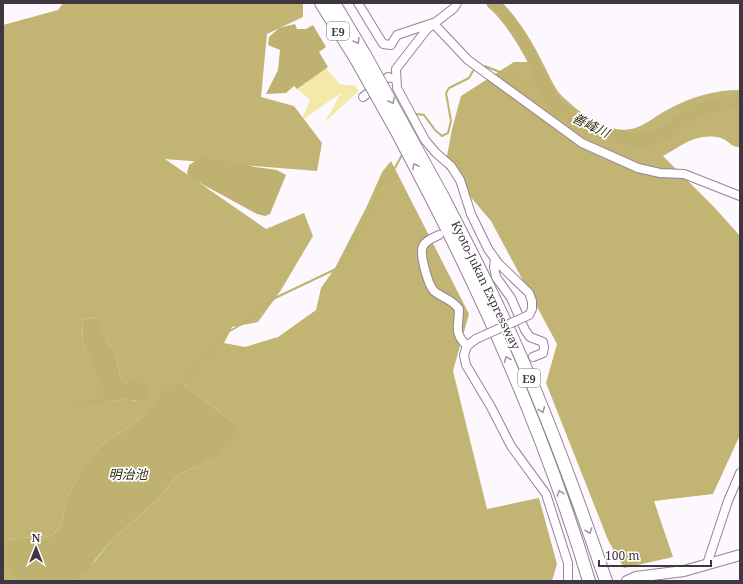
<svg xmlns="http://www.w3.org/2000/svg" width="743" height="584" viewBox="0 0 743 584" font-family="'Noto Serif','Noto Sans JP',serif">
<rect width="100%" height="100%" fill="#fdf8fe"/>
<path fill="#f5e8ab" d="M326 68 340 84 355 86 359 91 325 122 341 93 301 121 310 100 297 89Z"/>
<path fill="#c2b472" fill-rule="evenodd" d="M63 3H303V17L267 34 261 97 294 106 322 143 317 171 165 159 266 229 304 213 313 236 281 290 258 322 232 327 224 343 245 347 278 337 316 310 321 288 335 268 367 206 382 172 391 161 469 314 453 371 487 509 539 498 557 564 552 581H71L95 561 109 543 158 499 179 474 211 460 232 421 183 384 177 382C160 391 156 404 143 416 130 430 117 433 103 444 95 450 88 462 83 471 76 481 68 494 65 506 62 516 64 526 54 534 44 541 22 535 10 540 6 554 3 572 18 581H3V25L58 10ZM95 317 108 343 116 354 120 375 124 382 128 383 143 403C124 394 97 406 77 409L102 395 105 391 83 342 82 320Z
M514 62H542C548 72 553 86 560 94 578 112 611 138 638 127 648 123 657 115 667 110 690 97 714 90 740 90V147C732 148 728 140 721 138 697 132 683 145 663 156L714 207 740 236V435L713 494 654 501 673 557 624 568 608 540 546 383 557 344 491 221 445 167 452 129 461 96Z"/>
<path fill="#bfb16f" d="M295 24 297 29H306L313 25 326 47 319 52 328 67 297 89 294 86 286 93 266 94 278 70 280 50 268 45 269 37 279 28Z
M200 158H207L212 161 224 160 255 167 277 170 286 175 270 214 265 216 257 214 189 177 187 173 189 165Z
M96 317 108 343 116 354 120 375 124 382 128 383 133 381 147 384 148 398 143 403C124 394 97 406 77 410L75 408V406L96 398 104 391 83 342 82 320Z
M177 382 183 384 232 421 236 427 235 434 211 460 179 474 158 499 109 543 86 571 71 581H18C3 573 4 553 10 540 22 535 44 541 54 534 64 526 62 516 65 506 68 494 76 481 83 470 88 462 95 450 103 444 117 433 130 430 143 416 155 405 161 388 177 382Z"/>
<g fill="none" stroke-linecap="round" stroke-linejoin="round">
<path stroke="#bfb16f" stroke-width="2" d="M485 66 532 85 545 87
M416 117 417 114 424 115 435 130 442 136 448 133 451 121 446 93 449 88 469 78 473 71
M182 385 202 358 212 352 223 335 247 321 275 298 336 269 341 265 361 227 371 212 378 190 383 182 389 179 403 153"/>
<path stroke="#bfb16f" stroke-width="13" d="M493 3C510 17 530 50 539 71 543 80 545 91 551 99 563 115 583 124 601 131 616 137 633 142 649 139 664 137 677 123 690 115 705 105 723 104 740 103"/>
<g stroke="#97809a" stroke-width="10">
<path id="minor" d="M358 3 383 44 391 45 397 35 433 23 468 60 582 143 638 168 660 173 684 174 740 196
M457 3 454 8 427 29 396 69 397 88 425 140 436 153 451 166 460 180 471 214 488 249 498 263 529 293 532 301V309L529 315
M363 97 388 77 395 79
M439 235C433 238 427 239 423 246 419 253 428 285 434 291 442 298 452 299 459 309 459 327 453 332 467 346
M495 259 494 267 496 277 511 298 525 330 530 337 543 342 544 347 543 353 533 357
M476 339 467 346 464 355 466 365 491 407 511 446 546 494 568 563V581
M707 564 728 501 740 473"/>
</g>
<g stroke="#97809a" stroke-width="12">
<path id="major" d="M627 581 636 577 684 571 740 555"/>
</g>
<g stroke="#97809a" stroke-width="14">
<path id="highway" d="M321 3 356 59
M334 3 365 55
M443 197C463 236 483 274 501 313 542 400 575 490 606 581
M433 201C495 323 550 450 589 581"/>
</g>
<use href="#minor" stroke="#fff" stroke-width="8"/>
<use href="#major" stroke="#fff" stroke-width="10"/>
<use href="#highway" stroke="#fff" stroke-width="12"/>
<g stroke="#97809a" stroke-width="10" stroke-linecap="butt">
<path id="minor-bridge" d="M476 339 529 315"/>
</g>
<g stroke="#97809a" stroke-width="14" stroke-linecap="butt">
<path id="highway-bridge" d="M365 55 443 197
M356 59 396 130 433 201"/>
</g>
<use href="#minor-bridge" stroke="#fff" stroke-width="8"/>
<use href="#highway-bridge" stroke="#fff" stroke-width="12"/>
</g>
<defs><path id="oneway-chevron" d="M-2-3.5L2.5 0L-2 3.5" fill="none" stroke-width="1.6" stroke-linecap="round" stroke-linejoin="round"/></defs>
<g stroke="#9f9aa0">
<use href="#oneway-chevron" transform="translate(357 41) rotate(59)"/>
<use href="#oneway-chevron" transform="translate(392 101) rotate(61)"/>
<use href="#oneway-chevron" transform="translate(415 166) rotate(-117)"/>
<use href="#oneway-chevron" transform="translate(507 359) rotate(-113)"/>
<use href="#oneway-chevron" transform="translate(542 410) rotate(68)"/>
<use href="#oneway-chevron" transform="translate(560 493) rotate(-109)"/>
<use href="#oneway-chevron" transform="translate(589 531) rotate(71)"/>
</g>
<g text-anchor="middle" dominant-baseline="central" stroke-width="3.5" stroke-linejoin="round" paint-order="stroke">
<g fill="#fff" stroke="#79727a" stroke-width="1">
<rect x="327" y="22" width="22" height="18" rx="3"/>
<rect x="518" y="369" width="22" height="18" rx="3"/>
</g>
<g font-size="11" font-weight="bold" fill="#3f3641">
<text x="338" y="31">E9</text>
<text x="529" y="378">E9</text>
</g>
<g font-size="12" fill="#3f3641" stroke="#fff">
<text transform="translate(486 285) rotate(64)">Kyoto-Jukan Expressway</text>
</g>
<g font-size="13" font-style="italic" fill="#332d0f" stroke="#fff">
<text transform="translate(591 125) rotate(26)">善峰川</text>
<text x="128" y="474">明治池</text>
</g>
</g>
<rect width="743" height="584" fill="none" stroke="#3f3641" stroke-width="8"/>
<g transform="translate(36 548)" stroke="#ffffff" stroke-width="3" paint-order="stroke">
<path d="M0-3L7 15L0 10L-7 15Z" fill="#3f3641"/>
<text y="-6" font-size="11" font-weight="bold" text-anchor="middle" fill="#3f3641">N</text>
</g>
<path d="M599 560v6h112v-6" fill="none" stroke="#3f3641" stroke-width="2"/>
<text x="605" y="560" font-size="12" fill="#3f3641" stroke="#ffffff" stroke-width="3" paint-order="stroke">100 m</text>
</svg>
